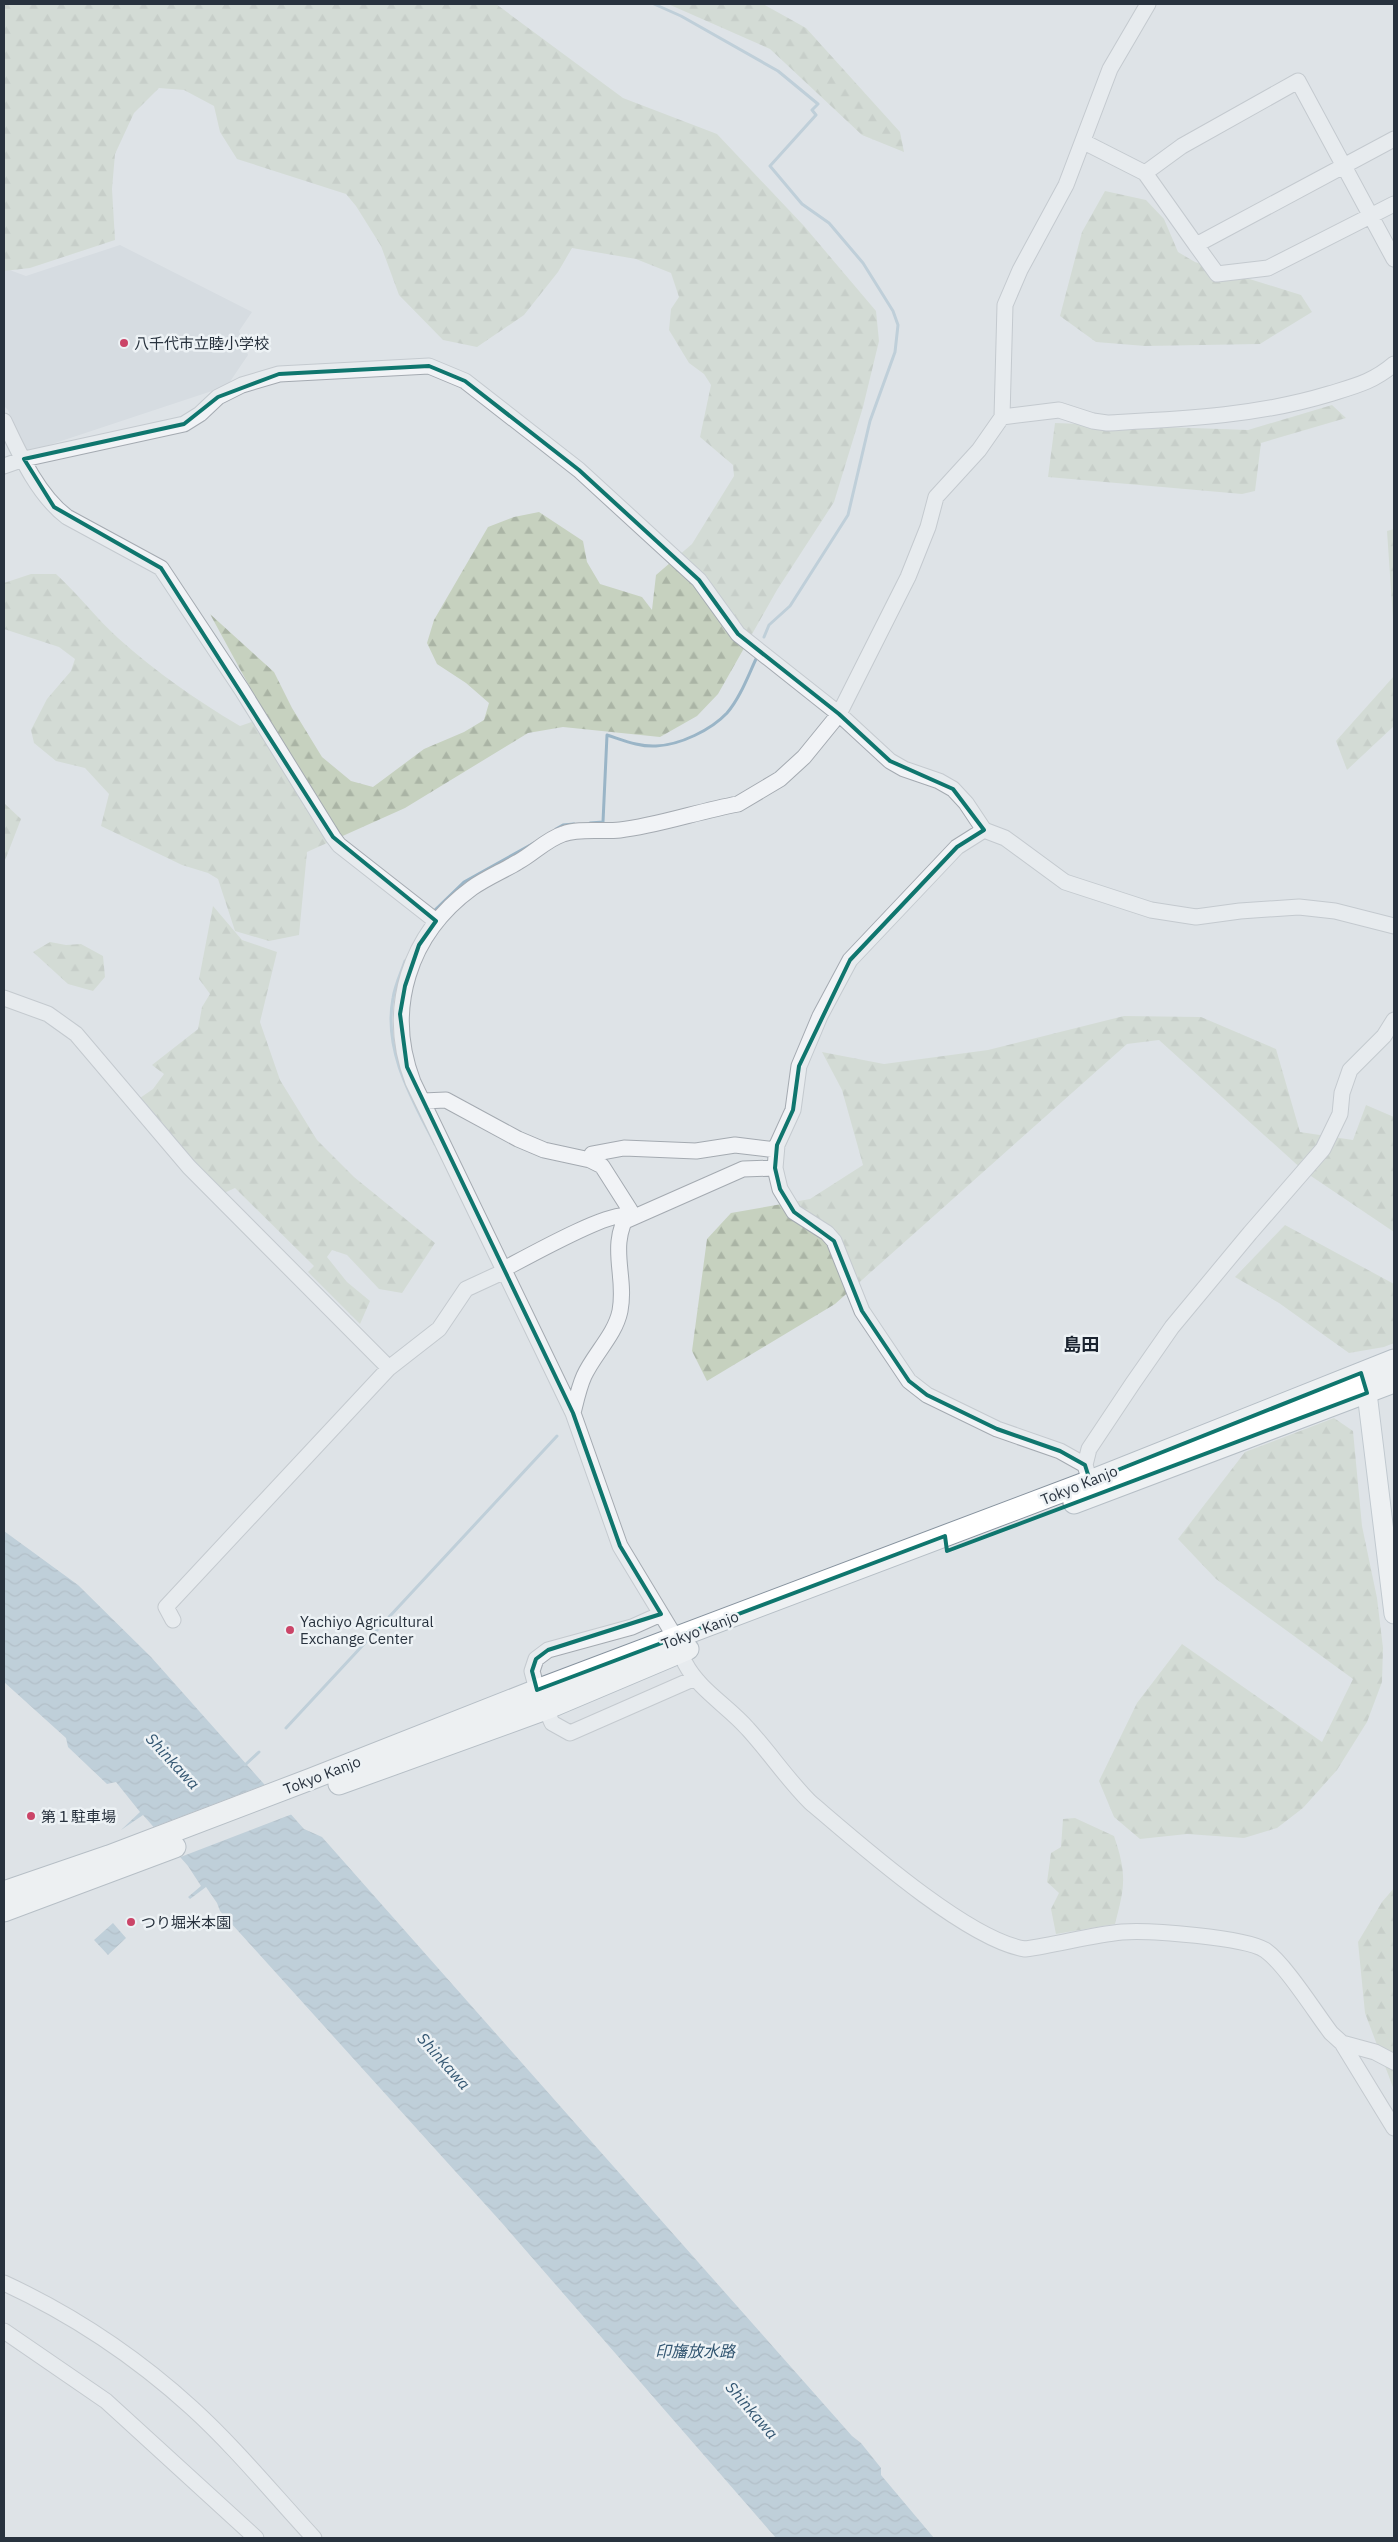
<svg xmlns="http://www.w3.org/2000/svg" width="1398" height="2542" viewBox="0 0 1398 2542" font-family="'IBM Plex Sans','Noto Sans JP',sans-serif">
<defs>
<pattern id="forest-firs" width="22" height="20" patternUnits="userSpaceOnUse" patternTransform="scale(1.25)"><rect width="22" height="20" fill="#c6d1bf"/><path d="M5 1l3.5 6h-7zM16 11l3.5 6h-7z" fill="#aab4a5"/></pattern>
<pattern id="water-waves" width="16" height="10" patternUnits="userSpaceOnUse" patternTransform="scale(1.25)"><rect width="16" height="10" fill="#9ab5c7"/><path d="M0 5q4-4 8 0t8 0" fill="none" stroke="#7e94a3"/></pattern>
</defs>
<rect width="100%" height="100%" fill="#dee3e7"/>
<path fill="#ccd2d9" d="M120 245 252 312 239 331 248 355 227 386 25 453 8 410 4 406V268L26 276Z"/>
<path fill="url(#forest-firs)" d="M4 4H496L623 98 717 134 804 226 876 311 879 341 863 407 834 502 777 590 718 694 697 716 660 737 563 727 528 733 405 808 307 852 299 935 269 941 235 931 218 879 208 873 182 865 101 826 109 794 85 768 56 761 34 743 31 730 47 699 71 671 75 659 59 647 4 629V583L31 574H56C78 594 96 618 118 638 156 672 196 700 240 726L266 717 210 614 274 672 292 708 322 757 351 781 373 787 424 749 464 732 484 720 489 703 466 683 437 664 427 643 434 620 488 527 514 517 539 512 583 541 587 562 600 584 642 597 652 610 656 575 692 544 734 476 733 465 700 437 711 385 704 374 689 363 669 330 671 309 679 297 671 273 636 259 572 248 558 272 524 315 477 347 443 340 399 295 381 246 356 206 346 194 237 159 220 132 214 106 184 90 159 88 134 113 115 154 112 189 115 240 30 268 4 271Z
M668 4H763L806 28 900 132 904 152 862 135 770 49Z
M1105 191 1146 200 1164 219 1178 252 1195 262 1301 295 1312 312 1260 344 1145 346 1096 342 1060 316 1082 232Z
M1332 405 1346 418 1261 443 1255 491 1242 494 1048 477 1055 423 1248 430Z
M1394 529V634L1387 531Z
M1394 676V726L1347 770 1336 741Z
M4 803 21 819 4 863Z
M213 906 242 940 277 952 260 1022 280 1080 317 1140 354 1177 435 1243 402 1293 379 1289 347 1255 332 1250 327 1257 347 1282 370 1301 360 1324 308 1272 314 1266 235 1188 224 1193 168 1135 140 1098 153 1089 164 1074 152 1065 198 1029 202 1007 210 994 199 979Z
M50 942 66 945 81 944 103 956 105 977 93 991 68 984 33 952Z
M1124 1016 1201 1017 1276 1049 1300 1132 1353 1140 1366 1105 1394 1117V1232L1305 1172 1159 1040 1127 1044 835 1304 707 1381 692 1351 707 1239 731 1213 810 1199 863 1165 842 1090 822 1052 884 1064 988 1050Z
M1285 1225 1394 1284V1343L1384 1347 1349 1353 1279 1303 1235 1277Z
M1334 1418 1353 1431 1362 1526 1377 1598 1383 1648 1382 1682 1367 1722 1337 1770 1303 1808 1277 1828 1244 1838 1187 1834 1140 1839 1114 1817 1099 1781 1137 1703 1182 1644 1322 1742 1353 1679 1216 1579 1178 1539 1245 1452Z
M1075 1818 1114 1836C1127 1874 1125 1886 1115 1924L1056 1934 1051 1909 1059 1893 1047 1882 1051 1853 1061 1847 1063 1819Z
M1394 1888V2090L1365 2013 1358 1942 1382 1902Z"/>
<path fill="url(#water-waves)" d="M4 1531 78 1585 151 1657 304 1829 322 1837 852 2436 861 2443 881 2468V2475L934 2538H776L502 2223 220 1911 217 1903 206 1887 190 1899 188 1897 201 1886 188 1866 143 1815 121 1830 140 1812 116 1782 107 1784 68 1747 66 1738 4 1682Z
M113 1923 126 1938 108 1955 94 1940Z"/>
<path fill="#dee3e7" d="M269 1783 295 1813 178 1858 151 1828Z"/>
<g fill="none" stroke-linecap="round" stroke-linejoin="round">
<path stroke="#9ab5c7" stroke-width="3" d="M654 4 681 16 778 71 818 104 812 110 816 115 770 166 802 204 829 223 863 263 893 311 898 325 895 352 870 421 848 515 790 606 769 625 764 637
M590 823 603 822 607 735C623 740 639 747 656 746 680 745 711 730 727 713 740 698 748 676 756 659
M556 829 563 825 574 824
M434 911 464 882 534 843
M405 961C401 973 395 985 393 998 383 1051 412 1099 435 1144
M286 1728 557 1436
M245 1765 259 1752"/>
<g stroke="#a4aab1" stroke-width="17">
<path id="minor" d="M1084 142 1145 173 1196 245 1394 139
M1145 173 1182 146 1298 81 1394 259
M1196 245 1217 274 1268 268 1394 204
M1002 417 1059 410 1093 421 1107 423C1182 419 1257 416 1329 394 1355 386 1373 382 1394 364
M4 421C20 455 38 495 67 517L161 568 242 690 333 837 339 845 436 921
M4 466 24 459 184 424 200 414 218 397 242 385 279 374 429 366 465 381 579 470 699 580 738 634 839 714 890 761 904 769 939 781 953 789 966 803 984 830 1005 838 1065 882 1151 910 1196 917 1240 911 1299 907 1335 911 1394 926
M984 830 957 847 850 960 820 1016 799 1066 793 1110 777 1145 775 1168 780 1189 794 1212 827 1233 834 1241 862 1311 909 1381 927 1395 997 1429 1060 1451 1085 1465
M4 998 48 1014 76 1034 189 1167 389 1368
M423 1101 446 1100 518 1139 544 1150 590 1160 602 1166 630 1210C607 1247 627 1274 620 1311 615 1335 594 1354 584 1376 579 1387 576 1401 573 1413
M590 1160 592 1154 624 1148 696 1151 735 1145 776 1150
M623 1222 743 1169 775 1168
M504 1269C525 1258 609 1211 626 1216
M1088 1475 1085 1465 1089 1449 1133 1383 1172 1327 1250 1233 1323 1149 1340 1114 1342 1093 1350 1070 1384 1036 1394 1020
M173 1620 166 1607 389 1368 439 1329 466 1289 505 1271
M672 1632 620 1546 573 1413 413 1082C385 1009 409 934 472 888 486 878 503 871 518 862 533 854 547 839 563 834 579 828 602 832 620 830 657 826 699 811 738 804L780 779 804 757 839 714 908 577 928 527 936 497 979 450 1002 417 1005 305 1020 270 1066 185 1110 69 1148 4
M685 1663C699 1690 728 1706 748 1729 770 1753 787 1779 810 1802 857 1842 967 1940 1025 1949 1057 1945 1090 1935 1122 1932 1149 1930 1244 1937 1265 1950 1285 1964 1315 2012 1331 2033L1342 2043 1394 2128
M537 1690 532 1671 536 1659 548 1650 632 1627 661 1614
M546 1709 552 1723 570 1733 693 1679
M1342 2043 1375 2052 1394 2062
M4 2283C73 2315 136 2357 192 2408 236 2448 274 2495 314 2538
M4 2331 106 2401 256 2538"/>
</g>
<g stroke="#9ea9b3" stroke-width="21">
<path id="major" d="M1362 1379 1367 1393 1394 1614"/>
</g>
<g stroke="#86929e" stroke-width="23">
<path id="highway" d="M1074 1503 1394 1382
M339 1784 546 1709 688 1649
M4 1892 109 1856 311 1779 537 1690 1090 1481 1394 1360
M4 1911 175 1847"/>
</g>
<use href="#minor" stroke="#f1f3f6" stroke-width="15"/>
<use href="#major" stroke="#fff" stroke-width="19"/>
<use href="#highway" stroke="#fff" stroke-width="21"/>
</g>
<path d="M0 0H1398V2542H0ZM429 366 465 381 579 470 699 580 738 634 839 714 890 761 953 789 984 830 957 847 850 960 799 1066 793 1110 777 1145 775 1168 780 1189 794 1212 834 1241 862 1311 909 1381 927 1395 997 1429 1060 1451 1085 1465 1090 1481 1361 1373 1367 1393 947 1551 945 1536 537 1690 532 1671 536 1659 548 1650 661 1614 620 1546 573 1413 407 1067 400 1014 405 986 419 945 436 921 333 837 161 568 54 507 24 459 184 424 218 397 279 374Z" fill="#dee3e7" fill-opacity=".55" fill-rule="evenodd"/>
<path fill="none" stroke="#0f766e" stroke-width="4" stroke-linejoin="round" d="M429 366 465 381 579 470 699 580 738 634 839 714 890 761 953 789 984 830 957 847 850 960 799 1066 793 1110 777 1145 775 1168 780 1189 794 1212 834 1241 862 1311 909 1381 927 1395 997 1429 1060 1451 1085 1465 1090 1481 1361 1373 1367 1393 947 1551 945 1536 537 1690 532 1671 536 1659 548 1650 661 1614 620 1546 573 1413 407 1067 400 1014 405 986 419 945 436 921 333 837 161 568 54 507 24 459 184 424 218 397 279 374Z"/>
<g fill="#cb4568" stroke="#edf2f5" stroke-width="2">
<circle cx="124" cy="343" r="5"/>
<circle cx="290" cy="1630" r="5"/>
<circle cx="31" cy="1816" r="5"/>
<circle cx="131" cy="1922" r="5"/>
</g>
<g text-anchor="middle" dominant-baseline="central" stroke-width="5" stroke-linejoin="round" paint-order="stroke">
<g font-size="15" fill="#28323e" stroke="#edf2f5" text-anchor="start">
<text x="134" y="343">八千代市立睦小学校</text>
<text x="300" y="1621">Yachiyo Agricultural<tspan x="300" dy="17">Exchange Center</tspan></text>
<text x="41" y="1816">第１駐車場</text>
<text x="141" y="1922">つり堀米本園</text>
</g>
<g font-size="15" fill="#28323e" stroke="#edf2f5">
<text transform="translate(1079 1485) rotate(-22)">Tokyo Kanjo</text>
<text transform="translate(700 1630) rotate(-21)">Tokyo Kanjo</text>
<text transform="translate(322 1775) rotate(-21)">Tokyo Kanjo</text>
</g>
<g font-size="16" font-style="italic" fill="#335671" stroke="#edf2f5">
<text transform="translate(173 1761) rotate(47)">Shinkawa</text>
<text transform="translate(444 2061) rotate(48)">Shinkawa</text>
<text x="695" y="2351">印旛放水路</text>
<text transform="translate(752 2410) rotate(49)">Shinkawa</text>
</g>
<g font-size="18" font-weight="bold" fill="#1a232f" stroke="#edf2f5">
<text x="1081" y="1344">島田</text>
</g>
</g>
<rect width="1398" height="2542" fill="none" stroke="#28323e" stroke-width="10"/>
</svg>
